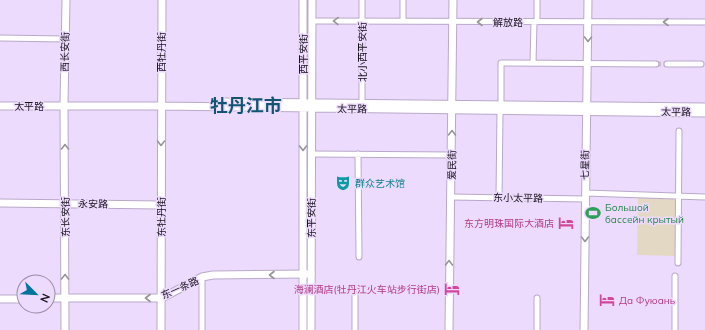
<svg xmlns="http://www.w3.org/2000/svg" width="705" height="330" viewBox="0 0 705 330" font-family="Mulish,'Noto Sans SC',sans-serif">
<rect width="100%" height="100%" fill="#eddbfd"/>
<path fill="#e3d8c4" d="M638 198 676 199 675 256 637 255Z"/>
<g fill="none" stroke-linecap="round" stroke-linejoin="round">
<path stroke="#cdbddb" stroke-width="5" stroke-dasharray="5 2.5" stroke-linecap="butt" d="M656 64H667"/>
<g stroke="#b9a9c9" stroke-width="7">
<path id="minor" d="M362 0V103
M312 21 705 22
M403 21V0
M537 22V0
M0 38 65 39
M533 63 534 22
M667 64H701
M501 105V63L656 64
M311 154 452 155
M358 154 359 257
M585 193 705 197
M451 197 585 199
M499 198 500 111
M678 263 679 131
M675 276V330
M355 294V330
M202 330V277
M537 330V298"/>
</g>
<g stroke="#b9a9c9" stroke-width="9">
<path id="tertiary" d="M0 203 161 205
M48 298H162L202 277 213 275 311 274
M0 299H24
M65 330 64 103 66 0
M449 330 453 0
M584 330 588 0"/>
</g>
<g stroke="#b9a9c9" stroke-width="9">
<path id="secondary" d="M224 102 705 107
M0 106H161L705 113
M161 330 162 0
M303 330V0
M311 330 312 0"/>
</g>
<use href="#minor" stroke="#fff" stroke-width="5"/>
<use href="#tertiary" stroke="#fff" stroke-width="7"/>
<use href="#secondary" stroke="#fff" stroke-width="7"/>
</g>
<defs><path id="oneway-chevron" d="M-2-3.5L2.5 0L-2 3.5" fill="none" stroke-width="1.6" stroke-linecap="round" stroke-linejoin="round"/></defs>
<g stroke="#979499">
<use href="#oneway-chevron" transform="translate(336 21) rotate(-179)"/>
<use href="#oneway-chevron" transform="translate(480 22) rotate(-180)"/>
<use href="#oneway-chevron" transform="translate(666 22) rotate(-180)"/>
<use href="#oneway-chevron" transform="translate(588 39) rotate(91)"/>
<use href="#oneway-chevron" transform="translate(452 133) rotate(-89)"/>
<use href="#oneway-chevron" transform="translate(161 143) rotate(90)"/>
<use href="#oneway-chevron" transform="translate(65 147) rotate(-90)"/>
<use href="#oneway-chevron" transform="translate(303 148) rotate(90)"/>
<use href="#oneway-chevron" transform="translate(585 239) rotate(90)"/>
<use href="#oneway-chevron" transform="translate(449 263) rotate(-89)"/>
<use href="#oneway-chevron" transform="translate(272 275) rotate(-180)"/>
<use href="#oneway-chevron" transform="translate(65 277) rotate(-90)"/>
<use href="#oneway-chevron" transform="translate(148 298) rotate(180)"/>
</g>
<defs>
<g id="theatre-bare" transform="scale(1.2)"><path d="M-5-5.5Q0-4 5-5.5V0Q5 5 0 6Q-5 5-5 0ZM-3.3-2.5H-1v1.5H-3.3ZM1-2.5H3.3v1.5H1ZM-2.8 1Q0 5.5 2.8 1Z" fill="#0f9aa8" stroke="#eddbfd" stroke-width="2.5" paint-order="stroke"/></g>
<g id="stadium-bare" transform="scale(1.2)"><path d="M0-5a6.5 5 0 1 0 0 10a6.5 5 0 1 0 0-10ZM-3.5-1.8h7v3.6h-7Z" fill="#2e9e5b" stroke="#eddbfd" stroke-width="2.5" paint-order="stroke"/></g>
<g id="hotel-bare" transform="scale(1.2)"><path d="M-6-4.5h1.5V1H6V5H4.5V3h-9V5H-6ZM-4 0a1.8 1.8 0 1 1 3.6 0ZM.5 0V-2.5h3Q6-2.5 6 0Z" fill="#d1479c" stroke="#eddbfd" stroke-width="2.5" paint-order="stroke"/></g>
</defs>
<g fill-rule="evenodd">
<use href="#theatre-bare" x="343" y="183"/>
<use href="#stadium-bare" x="593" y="213"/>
<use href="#hotel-bare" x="566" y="223"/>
<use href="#hotel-bare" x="452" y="289"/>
<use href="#hotel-bare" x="607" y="300"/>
</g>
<g text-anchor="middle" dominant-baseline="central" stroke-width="3" stroke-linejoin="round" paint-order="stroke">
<g font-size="10" fill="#18121d" stroke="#eddbfd">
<text x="508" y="22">解放路</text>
<text transform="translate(65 52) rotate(-89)">西长安街</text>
<text transform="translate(161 52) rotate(-90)">西牡丹街</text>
<text transform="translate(362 52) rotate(-90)">北小西平安街</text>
<text transform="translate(303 54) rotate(-90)">西平安街</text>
<text x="29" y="106">太平路</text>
<text transform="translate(352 109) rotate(1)">太平路</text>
<text transform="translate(676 112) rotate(1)">太平路</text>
<text transform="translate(452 165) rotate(-89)">爱民街</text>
<text transform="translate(585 165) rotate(-89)">七星街</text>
<text transform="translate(518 198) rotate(1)">东小太平路</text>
<text transform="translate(93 204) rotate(1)">永安路</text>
<text transform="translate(65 217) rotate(-90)">东长安街</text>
<text transform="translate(161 217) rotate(-90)">东牡丹街</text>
<text transform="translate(311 218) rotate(-90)">东平安街</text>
<text transform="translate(180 288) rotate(-24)">东一条路</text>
</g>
<g font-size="10" fill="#0d838f" stroke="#eddbfd" text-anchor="start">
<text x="355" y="183">群众艺术馆</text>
</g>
<g font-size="10" fill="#27864d" stroke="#eddbfd" text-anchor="start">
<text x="605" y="207">Большой<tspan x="605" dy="12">бассейн крытый</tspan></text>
</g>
<g font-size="10" fill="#b23c85" stroke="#eddbfd" text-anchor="end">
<text x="554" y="223">东方明珠国际大酒店</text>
<text x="440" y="289">海澜酒店(牡丹江火车站步行街店)</text>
<text x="619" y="300" text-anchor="start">Да Фуюань</text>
</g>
<g font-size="18" font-weight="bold" fill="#115572" stroke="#eddbfd">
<text x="246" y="105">牡丹江市</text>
</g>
</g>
<g transform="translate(36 294) rotate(114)"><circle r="19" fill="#eddbfd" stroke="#988ba3"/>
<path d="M0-3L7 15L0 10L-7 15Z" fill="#02759f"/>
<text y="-6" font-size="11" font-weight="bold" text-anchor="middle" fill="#18121d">N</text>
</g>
</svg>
